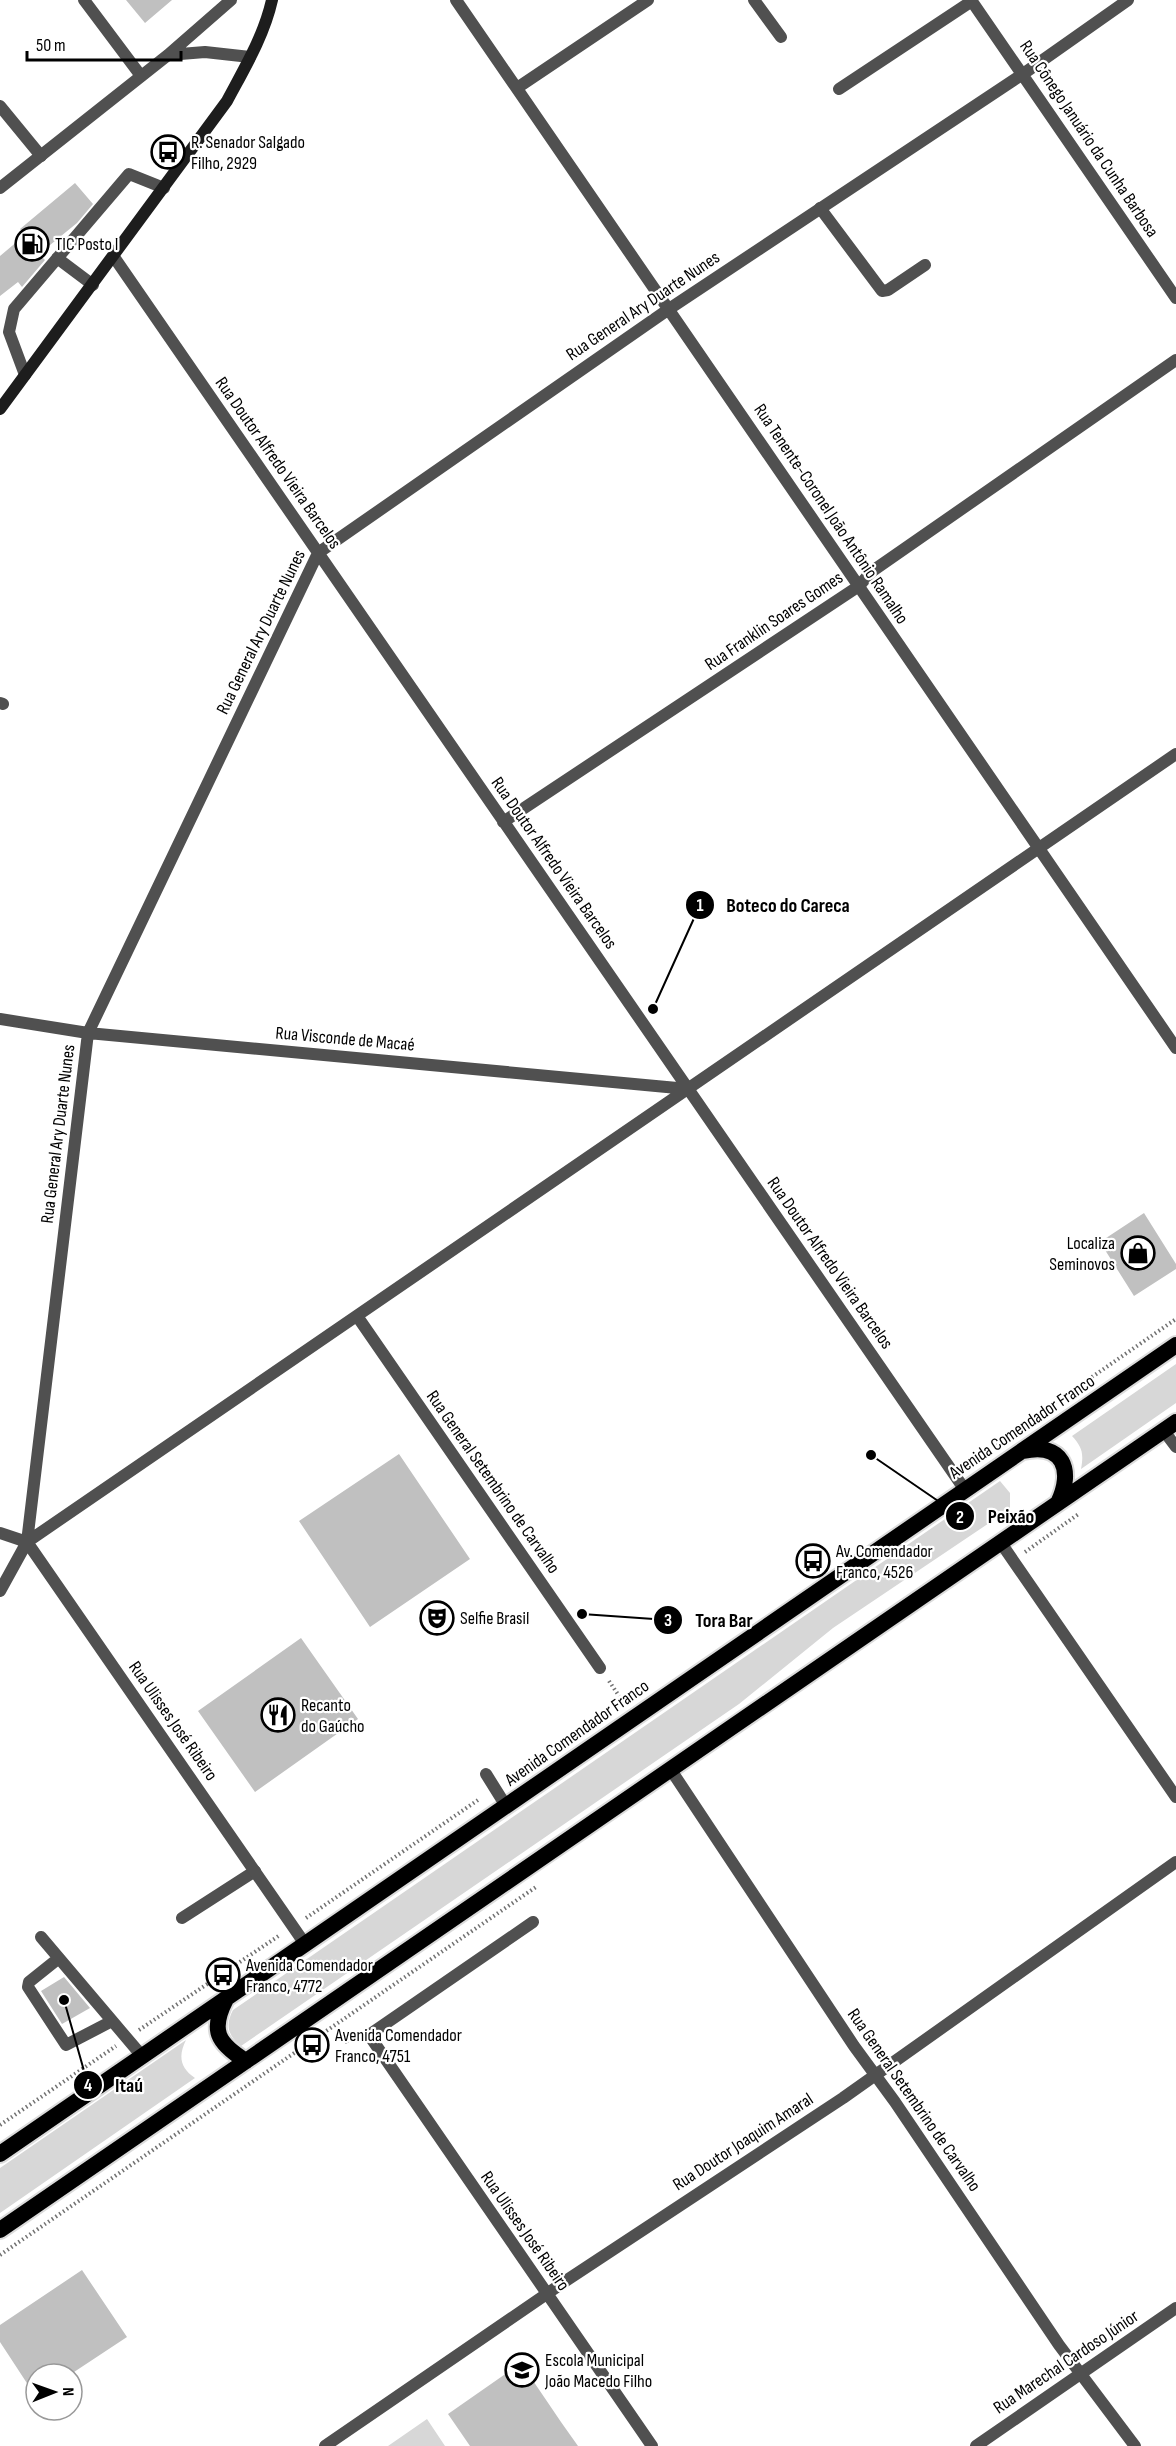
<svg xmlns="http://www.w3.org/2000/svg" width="1176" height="2446" viewBox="0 0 1176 2446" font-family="'Sofia Sans Condensed',sans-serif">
<rect width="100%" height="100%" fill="#fff"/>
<path fill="#d7d7d7" d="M1176 1364V1403L1081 1469C1084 1453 1082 1447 1072 1436Z
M1000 1481 1010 1493V1509L833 1628 739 1704 241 2046C228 2036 225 2025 233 2010Z
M186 2040C178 2056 180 2068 195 2078L0 2213V2168Z
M427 2419 445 2446H388Z"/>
<path fill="#c0c0c0" d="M126 0H172L145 23Z
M75 183 93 204 77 223 39 254 45 260 22 287 18 282 0 296V256L25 235 20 229Z
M1144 1213 1176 1264V1269L1134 1296 1100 1242Z
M399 1454 470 1559 370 1627 299 1521Z
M301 1638 358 1719 255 1792 198 1711Z
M64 1977 90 2008 62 2024 41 1991Z
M82 2270 127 2337 71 2374H36V2397L0 2342V2325Z
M521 2363 561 2422 578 2446H470L448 2414Z"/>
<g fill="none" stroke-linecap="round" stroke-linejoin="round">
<g stroke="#dbdbdb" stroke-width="20">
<path id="trunk" d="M1023 1451C1063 1442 1074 1470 1058 1503
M226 1999C210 2030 217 2043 246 2061
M0 2154 1176 1345
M0 2230 1176 1422"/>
</g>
<path stroke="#727272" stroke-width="4" stroke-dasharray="1.5 3" stroke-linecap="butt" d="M966 1464 1176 1319
M1025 1552 1080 1513
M609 1681 619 1696
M306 1918 478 1800
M139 2030 280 1935
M342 2034 348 2044
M0 2125 116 2046
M0 2255 536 1887"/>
<path stroke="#505050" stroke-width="12" d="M754 0 781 37
M0 106 41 156
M820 208 882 291 888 290 925 265
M57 258 93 285
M25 375 9 332 14 309 129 174 164 188
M0 703 3 704
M1164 1431 1176 1447
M486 1774 506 1806
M182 1918 255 1871
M41 1937 142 2056
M59 1958 29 1982 28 1987 66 2045 112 2021"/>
<path stroke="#505050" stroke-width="12" d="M84 0 141 76
M456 0 1176 1048
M971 0 1176 298
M517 88 648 0
M839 89 972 1
M114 257 965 1490
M503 822 859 586 871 572 1176 360
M0 1019 88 1033 688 1089
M357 1316 600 1668
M0 1533 27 1542 305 1944
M27 1542 1176 754
M1001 1543 1176 1797
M0 1591 27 1542 88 1033 318 553 669 309 1023 74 1128 0
M671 1770 854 2046 895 2102 1059 2345 1135 2446
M533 1922 369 2035 652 2446
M325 2446 567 2280 843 2098 1176 1862
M976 2446 1176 2308"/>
<path stroke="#505050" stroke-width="12" d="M168 55 205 52 250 57
M0 188 168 55 231 0"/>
<path stroke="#1d1d1d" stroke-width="12" d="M0 409 227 101C244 69 264 36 272 0"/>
<use href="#trunk" stroke="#000" stroke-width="16"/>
</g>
<defs>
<g id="bus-ring" transform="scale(1.725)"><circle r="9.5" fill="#fff" stroke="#000" stroke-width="1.5"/><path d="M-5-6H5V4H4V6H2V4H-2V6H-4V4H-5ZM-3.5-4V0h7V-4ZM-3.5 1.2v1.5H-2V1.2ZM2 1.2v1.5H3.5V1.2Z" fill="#000"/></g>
<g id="fuel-ring" transform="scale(1.725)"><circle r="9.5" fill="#fff" stroke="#000" stroke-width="1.5"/><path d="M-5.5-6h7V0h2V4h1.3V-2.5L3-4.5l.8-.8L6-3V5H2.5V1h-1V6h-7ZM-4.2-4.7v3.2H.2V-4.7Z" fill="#000"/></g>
<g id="shop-ring" transform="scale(1.725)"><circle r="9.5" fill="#fff" stroke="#000" stroke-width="1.5"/><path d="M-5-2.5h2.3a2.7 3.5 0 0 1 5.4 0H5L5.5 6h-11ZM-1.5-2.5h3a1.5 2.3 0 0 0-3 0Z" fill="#000"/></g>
<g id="theatre-ring" transform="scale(1.725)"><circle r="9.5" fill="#fff" stroke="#000" stroke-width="1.5"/><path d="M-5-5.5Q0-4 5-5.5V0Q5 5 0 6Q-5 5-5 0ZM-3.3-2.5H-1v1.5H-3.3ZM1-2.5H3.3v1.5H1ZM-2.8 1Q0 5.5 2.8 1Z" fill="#000"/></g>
<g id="restaurant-ring" transform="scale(1.725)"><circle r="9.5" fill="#fff" stroke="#000" stroke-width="1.5"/><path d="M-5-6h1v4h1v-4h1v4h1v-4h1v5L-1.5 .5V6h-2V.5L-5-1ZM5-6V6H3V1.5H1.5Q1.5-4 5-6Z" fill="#000"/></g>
<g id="school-ring" transform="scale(1.725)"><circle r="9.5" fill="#fff" stroke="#000" stroke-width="1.5"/><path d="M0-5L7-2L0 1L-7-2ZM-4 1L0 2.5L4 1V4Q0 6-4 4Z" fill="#000"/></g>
</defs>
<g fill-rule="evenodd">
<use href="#bus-ring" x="168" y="152"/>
<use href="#fuel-ring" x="32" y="244"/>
<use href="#shop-ring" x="1138" y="1253"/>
<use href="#bus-ring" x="813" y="1561"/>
<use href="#theatre-ring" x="437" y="1618"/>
<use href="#restaurant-ring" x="278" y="1715"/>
<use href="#bus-ring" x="223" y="1975"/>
<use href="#bus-ring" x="312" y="2045"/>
<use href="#school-ring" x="522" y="2370"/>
</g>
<g text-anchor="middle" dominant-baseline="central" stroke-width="4.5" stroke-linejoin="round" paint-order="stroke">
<g font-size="18" fill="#000" stroke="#fff">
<text transform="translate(1089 139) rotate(56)">Rua Cônego Januário da Cunha Barbosa</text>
<text transform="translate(643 306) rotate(-34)">Rua General Ary Duarte Nunes</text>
<text transform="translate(278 463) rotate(55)">Rua Doutor Alfredo Vieira Barcelos</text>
<text transform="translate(831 514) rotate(56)">Rua Tenente-Coronel João Antônio Ramalho</text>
<text transform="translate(774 621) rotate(-34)">Rua Franklin Soares Gomes</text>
<text transform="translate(261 632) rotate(-64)">Rua General Ary Duarte Nunes</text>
<text transform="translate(554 863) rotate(55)">Rua Doutor Alfredo Vieira Barcelos</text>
<text transform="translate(345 1039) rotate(5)">Rua Visconde de Macaé</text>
<text transform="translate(58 1134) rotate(-83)">Rua General Ary Duarte Nunes</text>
<text transform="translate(830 1263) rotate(55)">Rua Doutor Alfredo Vieira Barcelos</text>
<text transform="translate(1022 1427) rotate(-34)">Avenida Comendador Franco</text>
<text transform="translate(493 1482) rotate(55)">Rua General Setembrino de Carvalho</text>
<text transform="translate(173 1721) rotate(55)">Rua Ulisses José Ribeiro</text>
<text transform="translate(577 1733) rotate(-35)">Avenida Comendador Franco</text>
<text transform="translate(914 2100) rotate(55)">Rua General Setembrino de Carvalho</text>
<text transform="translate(743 2142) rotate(-33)">Rua Doutor Joaquim Amaral</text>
<text transform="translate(525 2231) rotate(55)">Rua Ulisses José Ribeiro</text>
<text transform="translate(1066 2362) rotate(-34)">Rua Marechal Cardoso Júnior</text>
</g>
<g font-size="18" fill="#000" stroke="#fff" text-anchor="start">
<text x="191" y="142">R. Senador Salgado<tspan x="191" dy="21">Filho, 2929</tspan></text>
<text x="55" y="244">TIC Posto I</text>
<text x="1115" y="1243" text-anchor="end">Localiza<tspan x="1115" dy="21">Seminovos</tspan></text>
<text x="836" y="1551">Av. Comendador<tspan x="836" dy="21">Franco, 4526</tspan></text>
<text x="460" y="1618">Selfie Brasil</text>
<text x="301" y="1705">Recanto<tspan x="301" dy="21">do Gaúcho</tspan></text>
<text x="246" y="1965">Avenida Comendador<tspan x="246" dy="21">Franco, 4772</tspan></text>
<text x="335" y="2035">Avenida Comendador<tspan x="335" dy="21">Franco, 4751</tspan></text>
<text x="545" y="2360">Escola Municipal<tspan x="545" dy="21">João Macedo Filho</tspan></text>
</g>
</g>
<path fill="none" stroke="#000" stroke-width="2" d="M653 1009L700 905M871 1455L960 1516M582 1614L668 1620M64 2000L88 2085"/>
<g fill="#000" stroke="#fff" stroke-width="2">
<circle cx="653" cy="1009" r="6"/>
<circle cx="871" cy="1455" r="6"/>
<circle cx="582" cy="1614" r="6"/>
<circle cx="64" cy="2000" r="6"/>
<circle cx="700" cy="905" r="15"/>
<circle cx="960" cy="1516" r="15"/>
<circle cx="668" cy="1620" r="15"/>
<circle cx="88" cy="2085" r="15"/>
</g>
<g font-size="18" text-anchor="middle" font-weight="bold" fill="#fff">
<text x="700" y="911">1</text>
<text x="960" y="1523">2</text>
<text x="668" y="1626">3</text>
<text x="88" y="2091">4</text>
</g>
<g font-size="20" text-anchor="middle" font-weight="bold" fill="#000" stroke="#fff" stroke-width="4.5" stroke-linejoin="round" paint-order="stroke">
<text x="788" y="912">Boteco do Careca</text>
<text x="1011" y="1523">Peixão</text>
<text x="724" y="1627">Tora Bar</text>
<text x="129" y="2092">Itaú</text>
</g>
<g transform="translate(54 2392) rotate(89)"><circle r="28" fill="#ffffff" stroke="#999999" stroke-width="1.5"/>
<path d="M0-4.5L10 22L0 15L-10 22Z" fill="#000000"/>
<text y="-9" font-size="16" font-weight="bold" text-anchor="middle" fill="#000000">N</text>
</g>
<path d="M27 51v9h154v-9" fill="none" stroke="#000000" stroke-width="3"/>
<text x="36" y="51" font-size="18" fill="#000000" stroke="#ffffff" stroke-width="4.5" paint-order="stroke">50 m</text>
</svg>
